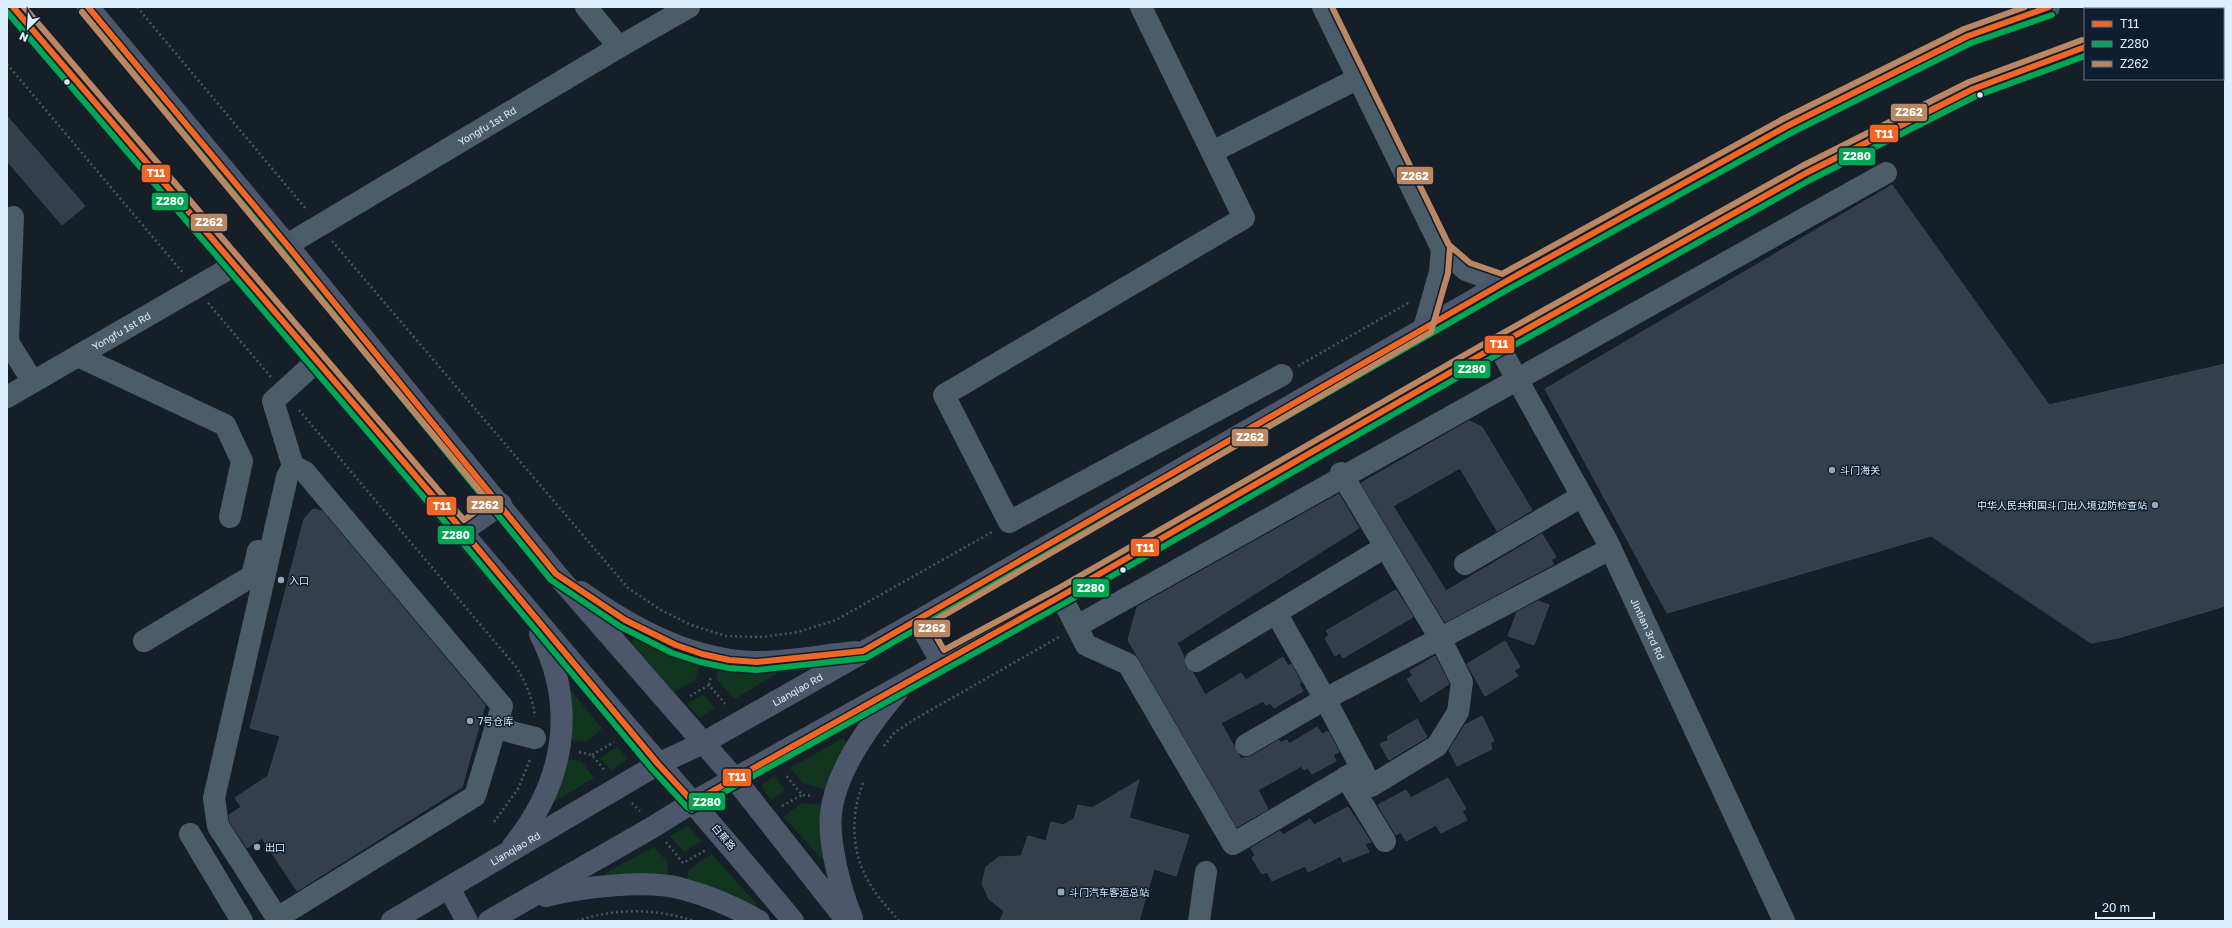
<svg xmlns="http://www.w3.org/2000/svg" width="2232" height="928" viewBox="0 0 2232 928" font-family="'Golos Text','Noto Sans SC',sans-serif">
<rect width="100%" height="100%" fill="#161f28"/>
<path fill="#12351f" d="M636 637 700 664 695 680 674 692 631 642Z
M719 667H778L779 672 735 699 716 679Z
M569 688 602 729 586 742 568 740Z
M704 695 715 708 699 718 687 703Z
M843 738 847 743 833 767 826 790 803 783 790 768Z
M617 747 628 759 611 771 600 758Z
M564 758 581 761 594 778 552 803Z
M774 776 785 790 771 800 761 786Z
M802 803 824 805 825 862 783 817Z
M688 825 701 841 684 852 670 836Z
M654 847 668 863 667 878 608 879 605 873Z
M712 854 758 906 753 910 686 883 689 869Z"/>
<path fill="#353f49" stroke="#394551" d="M7 116 85 206 62 225 7 161Z
M1892 185 2049 405 2225 364V606L2118 638 2091 643 1931 536 1667 613 1545 389Z
M1469 421 1482 427 1532 510 1497 531 1460 468 1393 506 1446 591 1542 534 1556 557 1551 560 1554 564 1445 622 1361 483Z
M1339 494 1359 528 1177 643 1184 657 1185 667 1193 673 1205 695 1241 673 1246 680 1283 657 1288 666 1291 664 1301 682 1299 684 1303 691 1274 708 1270 703 1266 705 1263 701 1221 723 1241 759 1252 756 1279 740 1280 743 1287 740 1289 744 1317 727 1322 734 1328 731 1339 752 1333 755 1336 761 1312 774 1308 768 1304 770 1302 766 1258 790 1268 809 1237 827 1128 640 1137 607Z
M313 509 322 511 485 705 462 787 297 891 262 838 247 848 230 822 229 815 241 807 235 798 268 776 280 736 250 728 304 519Z
M1396 590 1413 617 1343 658 1340 653 1335 656 1325 638 1329 635 1326 631Z
M1538 601 1549 605 1534 645 1508 636 1517 612Z
M1505 641 1520 667 1514 670 1518 676 1485 696 1467 664Z
M1435 656 1449 684 1421 702 1407 679 1413 676 1410 671Z
M1482 716 1494 741 1490 743 1492 749 1457 766 1449 750 1465 725Z
M1417 719 1427 737 1389 760 1380 744 1389 740 1387 737Z
M1448 778 1466 809 1462 811 1467 820 1441 833 1436 825 1406 841 1401 832 1396 835 1378 805 1406 790 1411 798Z
M1139 780 1129 818 1189 835 1176 876 1154 869 1139 921H1000L1004 911 989 899 982 884 986 867 999 857 1021 856 1028 836 1046 841 1051 822 1063 825 1074 819 1078 805 1092 808Z
M1348 807 1371 842 1365 844 1369 852 1343 862 1341 856 1308 872 1305 866 1272 881 1267 872 1262 874 1252 858 1255 855 1251 848 1280 831 1283 835 1310 819 1314 825Z"/>
<g fill="none" stroke-linecap="round" stroke-linejoin="round">
<path stroke="#3f5b57" stroke-width="2.5" stroke-dasharray="2 3" stroke-linecap="butt" d="M137 7 306 209
M7 64 183 273
M332 241 628 588 661 610 691 625 726 636 763 637 798 632 836 620 992 532
M208 303 271 377
M1298 366 1410 302
M299 410 517 668C526 684 533 698 535 717
M709 685 711 676
M690 696 709 685 727 706
M884 746 895 732 915 719 1059 637
M579 752 592 755 606 772
M592 755 614 742
M863 783C850 816 851 853 870 884 877 897 889 909 899 921
M803 795 813 796
M632 803 640 811
M782 806 802 795 785 774
M494 822 518 789 531 757
M666 842 683 863 706 850
M577 921C615 908 655 908 694 921"/>
<g stroke="#4a5d69" stroke-width="22">
<path d="M586 7 619 47"/>
<path d="M1141 7 1244 218 944 395 1009 522 1282 375"/>
<path d="M1323 7 1442 249 1466 270 1503 283"/>
<path d="M1212 152 1359 78"/>
<path d="M13 217 8 342 33 382"/>
<path id="s1" d="M287 245 619 47 689 7"/>
<path d="M1424 328 1440 272 1442 249"/>
<path id="s2" d="M1498 345 1607 541 1784 921"/>
<path d="M78 356 225 425 242 461 230 517"/>
<path id="s3" d="M7 397 235 265"/>
<path d="M1465 564 1582 496"/>
<path d="M1061 596 1086 645 1128 664 1233 844 1362 768"/>
<path d="M1276 613 1325 699 1371 786 1437 746 1458 712 1462 682 1440 638 1341 473"/>
<path d="M1077 626 1886 173"/>
<path d="M144 641 252 576 258 551"/>
<path d="M1196 661 1385 547"/>
<path d="M496 728 535 738"/>
<path d="M1246 745 1325 699 1610 549"/>
<path d="M1346 777 1385 841"/>
<path d="M190 834 242 921"/>
<path d="M277 918 475 796 502 706 305 472 293 466"/>
<path d="M279 921 218 826 214 798 287 477 293 466 273 401 317 361"/>
<path d="M1199 921 1206 872"/>
</g>
<g stroke="#4c576c" stroke-width="22">
<path d="M13 7C210 236 406 465 601 696 665 771 730 845 793 921"/>
<path d="M88 7 287 245 556 574 735 779 847 921"/>
<path d="M2188 9 2193 7"/>
<path d="M463 531 501 504"/>
<path d="M581 592C632 628 691 661 756 662 789 662 823 655 856 652"/>
<path d="M918 621 941 661"/>
<path d="M513 846C564 783 578 708 540 634"/>
<path d="M449 888 467 921"/>
<path d="M546 896C581 887 648 879 683 889 709 896 735 907 759 921"/>
<path d="M852 918C841 892 828 842 831 814 835 771 870 724 897 692"/>
<path id="s4" d="M392 921 658 764 703 743 918 621 1503 283 1787 126 1968 36 2049 7"/>
<path d="M489 921 653 827 693 802 1061 596 1498 345 1806 173 1973 89 2085 47"/>
</g>
<g stroke="#0f1e2f" stroke-width="9">
<path id="bus-1" d="M13 7 463 531 658 764 693 802 1061 596 1498 345 1806 173 1973 89 2085 47
M88 7 287 245 556 574 625 620 676 645 702 654 729 660 757 662 863 651 1503 283 1787 126 1968 36 2049 7"/>
</g>
<g stroke="#0f1e2f" stroke-width="9">
<path id="bus-2" d="M7 12 457 536 652 769 687 807 692 810 1065 603 1502 352 1810 180 1976 96 2085 56
M82 12 281 250 551 580 621 627 672 653 700 662 729 668 757 670 866 658 1507 290 1791 133 1971 43 2052 15"/>
</g>
<g stroke="#0f1e2f" stroke-width="9">
<path id="bus-3" d="M24 7 464 520 489 502 82 12
M1332 7 1450 247 1448 273 1431 332 929 624 944 650 1057 589 1494 338 1802 166 1969 82 2082 40
M1436 219 1448 244 1470 263 1502 274 1783 119 1964 29 2025 7"/>
</g>
<use href="#bus-1" stroke="#f26522" stroke-width="6"/>
<use href="#bus-2" stroke="#00a651" stroke-width="6"/>
<use href="#bus-3" stroke="#bb8660" stroke-width="6"/>
</g>
<g fill="#dcefff" stroke="#0f1e2f" stroke-width="1.5">
<circle cx="67" cy="82" r="3.5"/>
<circle cx="1980" cy="95" r="3.5"/>
<circle cx="1123" cy="570" r="3.5"/>
</g>
<g fill="#97a6b4" stroke="#0f1e2f" stroke-width="1.5">
<circle cx="1832" cy="470" r="4"/>
<circle cx="2155" cy="505" r="4"/>
<circle cx="281" cy="580" r="4"/>
<circle cx="470" cy="721" r="4"/>
<circle cx="257" cy="847" r="4"/>
<rect x="1057" y="888" width="8" height="8" rx="2"/>
</g>
<g text-anchor="middle" dominant-baseline="central" stroke-width="3" stroke-linejoin="round" paint-order="stroke">
<g font-size="10" fill="#dcefff" stroke="#0f1e2f">
<text stroke="none"><textPath href="#s1" startOffset="233">Yongfu 1st Rd</textPath></text>
<text stroke="none"><textPath href="#s3" startOffset="132">Yongfu 1st Rd</textPath></text>
<text stroke="none"><textPath href="#s2" startOffset="321">Jintian 3rd Rd</textPath></text>
<text stroke="none"><textPath href="#s4" startOffset="467">Lianqiao Rd</textPath></text>
<text transform="translate(724 837) rotate(50)">白蕉路</text>
<text stroke="none"><textPath href="#s4" startOffset="143">Lianqiao Rd</textPath></text>
</g>
<g font-size="10" fill="#dcefff" stroke="#0f1e2f" text-anchor="start">
<text x="1840" y="470">斗门海关</text>
<text x="2147" y="505" text-anchor="end">中华人民共和国斗门出入境边防检查站</text>
<text x="289" y="580">入口</text>
<text x="478" y="721">7号仓库</text>
<text x="265" y="847">出口</text>
<text x="1069" y="892">斗门汽车客运总站</text>
</g>
</g>
<g stroke="#0f1e2f" stroke-width="1.5">
<rect x="1890" y="103" width="38" height="19" rx="4" fill="#bb8660"/>
<rect x="1869" y="124" width="30" height="19" rx="4" fill="#f26522"/>
<rect x="1838" y="147" width="38" height="19" rx="4" fill="#00a651"/>
<rect x="141" y="164" width="30" height="19" rx="4" fill="#f26522"/>
<rect x="1396" y="166" width="38" height="19" rx="4" fill="#bb8660"/>
<rect x="151" y="192" width="38" height="19" rx="4" fill="#00a651"/>
<rect x="190" y="213" width="38" height="19" rx="4" fill="#bb8660"/>
<rect x="1484" y="335" width="31" height="19" rx="4" fill="#f26522"/>
<rect x="1453" y="360" width="38" height="19" rx="4" fill="#00a651"/>
<rect x="1231" y="428" width="38" height="19" rx="4" fill="#bb8660"/>
<rect x="466" y="495" width="38" height="19" rx="4" fill="#bb8660"/>
<rect x="426" y="496" width="31" height="20" rx="4" fill="#f26522"/>
<rect x="437" y="525" width="38" height="20" rx="4" fill="#00a651"/>
<rect x="1130" y="538" width="30" height="19" rx="4" fill="#f26522"/>
<rect x="1072" y="578" width="38" height="20" rx="4" fill="#00a651"/>
<rect x="913" y="619" width="38" height="19" rx="4" fill="#bb8660"/>
<rect x="722" y="768" width="30" height="19" rx="4" fill="#f26522"/>
<rect x="688" y="792" width="38" height="19" rx="4" fill="#00a651"/>
</g>
<g font-size="11" text-anchor="middle" font-weight="bold" fill="#fff">
<text x="1909" y="116">Z262</text>
<text x="1884" y="138">T11</text>
<text x="1857" y="160">Z280</text>
<text x="156" y="177">T11</text>
<text x="1415" y="180">Z262</text>
<text x="170" y="205">Z280</text>
<text x="209" y="226">Z262</text>
<text x="1499" y="348">T11</text>
<text x="1472" y="373">Z280</text>
<text x="1250" y="441">Z262</text>
<text x="485" y="509">Z262</text>
<text x="442" y="510">T11</text>
<text x="456" y="539">Z280</text>
<text x="1145" y="552">T11</text>
<text x="1091" y="592">Z280</text>
<text x="932" y="632">Z262</text>
<text x="737" y="781">T11</text>
<text x="707" y="806">Z280</text>
</g>
<rect width="2232" height="928" fill="none" stroke="#dcefff" stroke-width="16"/>
<rect x="2084" y="8" width="140" height="72" fill="#0f1e2f" stroke="#617282"/>
<rect x="2092" y="21" width="20" height="6" fill="#f26522" stroke="#617282"/>
<text x="2120" y="28" font-size="12" fill="#dcefff">T11</text>
<rect x="2092" y="41" width="20" height="6" fill="#00a651" stroke="#617282"/>
<text x="2120" y="48" font-size="12" fill="#dcefff">Z280</text>
<rect x="2092" y="61" width="20" height="6" fill="#bb8660" stroke="#617282"/>
<text x="2120" y="68" font-size="12" fill="#dcefff">Z262</text>
<g transform="translate(28 28) rotate(205)" stroke="#0f1e2f" stroke-width="3" paint-order="stroke">
<path d="M0-3L7 15L0 10L-7 15Z" fill="#dcefff"/>
<text y="-6" font-size="11" font-weight="bold" text-anchor="middle" fill="#dcefff">N</text>
</g>
<path d="M2096 912v6h58v-6" fill="none" stroke="#dcefff" stroke-width="2"/>
<text x="2102" y="912" font-size="12" fill="#dcefff" stroke="#0f1e2f" stroke-width="3" paint-order="stroke">20 m</text>
</svg>
